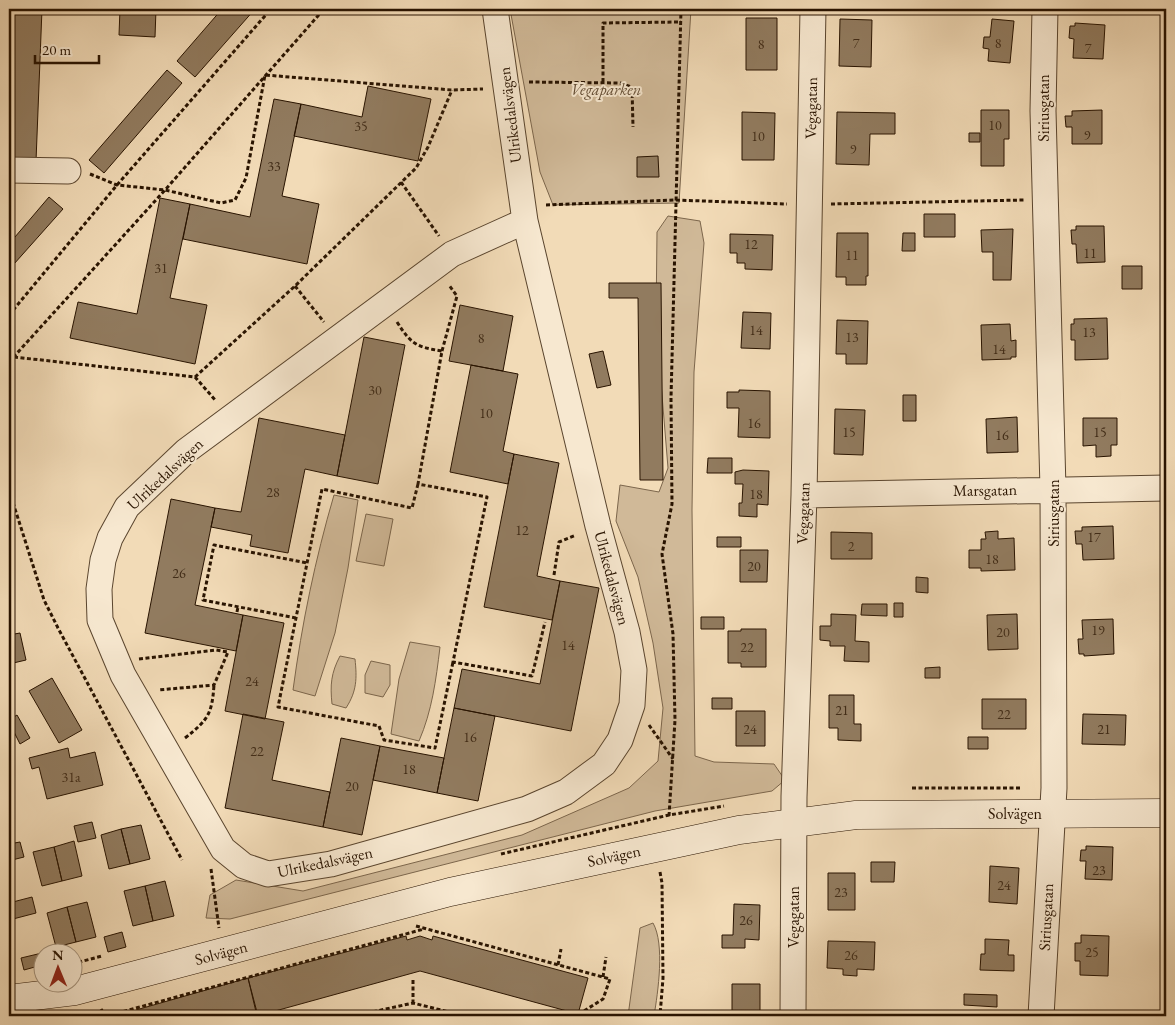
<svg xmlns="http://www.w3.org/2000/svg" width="1175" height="1025" viewBox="0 0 1175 1025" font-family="'EB Garamond',serif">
<rect width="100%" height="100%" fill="#f2dbb7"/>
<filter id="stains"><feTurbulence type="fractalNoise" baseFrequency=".004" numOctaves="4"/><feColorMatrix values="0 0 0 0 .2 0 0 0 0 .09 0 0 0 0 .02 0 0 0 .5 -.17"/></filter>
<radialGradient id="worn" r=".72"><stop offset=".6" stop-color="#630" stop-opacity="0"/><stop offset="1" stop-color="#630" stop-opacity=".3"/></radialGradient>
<path fill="#d0b998" stroke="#7c664c" d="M510 9H691L679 203 553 205 540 172Z
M668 216 700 221 704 243 694 372 692 510 695 756 714 762 774 764 785 780 772 791 655 811 230 919 206 918 210 895 236 880 303 891 522 835 629 788 658 761 663 708 653 643 638 577 616 521 620 485 659 492 668 468 656 322 657 232Z
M334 495 358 500 348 568 335 633 315 696 293 690C302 623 315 560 334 495Z
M366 514 393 519 384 566 356 561Z
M410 642 440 647C436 680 432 711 419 741L391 734 399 679Z
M340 656 355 659C357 678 357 691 346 708L332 704C330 685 331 673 340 656Z
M371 661 390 665V685L383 697 365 693V675Z
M653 923C665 944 658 992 654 1016H628L640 928Z"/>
<path fill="#917b5f" stroke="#281300" d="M9 9H42L36 161 9 160Z
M120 9H156L155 37 119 35Z
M222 9H255L195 77 177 61Z
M746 18H777V70H746Z
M840 19 872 20 871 67 839 66Z
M992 19 1014 21 1010 63 988 61 989 49 983 48 984 37H990Z
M1075 23 1105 25 1103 59 1073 58 1074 39 1069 38 1070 26H1075Z
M167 70 182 83 104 173 89 160Z
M368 86 431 99 418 161 294 136 301 104 362 117Z
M274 99 301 104 282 196 319 204 307 264 183 239 190 204 250 217Z
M981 110H1009V139H1004V166H981Z
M1102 110V144H1072V127H1066L1065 116H1072V111Z
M742 112 775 113 774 160H742Z
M837 112 895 113V134H870L869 165 836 164Z
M969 133H980V142H969Z
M658 156 659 177H637V157Z
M49 197 63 209 14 264 9 260V244Z
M160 198 190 204 170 298 207 305 195 364 70 338 78 302 137 314Z
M924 214H955V237H924Z
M1076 226H1104L1105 262 1077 263 1076 244H1072L1071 230H1076Z
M1013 229 1011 280H993V252H982L981 230Z
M837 233H868V276H866V285H846V277H836Z
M903 233H915V251H902Z
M730 234 773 235 772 270 745 269V263H737V253H730Z
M1122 266H1142V289H1122Z
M609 283H661L663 480H640L638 298H609Z
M460 305 513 316 503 371 449 361Z
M743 312 771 313 770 349 741 348Z
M1107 318 1108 359 1075 360V340H1071V324H1074V319Z
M837 320 868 321 867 364H846V354H836Z
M1010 324 1011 341 1016 340V357H1011V359L982 360 981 325Z
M364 337 405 345 378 484 337 476Z
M603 351 611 385 597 388 589 354Z
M471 365 518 374 503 451 514 454 508 484 450 472Z
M739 390 770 391V438L738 437 739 408H727V392H739Z
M903 395H916V421H903Z
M835 409 865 410 863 455 834 454Z
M1017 417 1018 452 987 453 986 419Z
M259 418 345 435 337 476 305 469 288 553 250 546 252 535 211 527 215 508 241 512Z
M1083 418H1117V445H1111V456L1096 457V445L1083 446Z
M514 454 559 463 537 576 560 581 552 620 484 607Z
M708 458H732V473H707Z
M743 470 769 471 768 505 757 504V517L739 516V503H742L743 484H735V472Z
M171 499 215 508 195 605 243 615 236 651 145 633Z
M1113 526 1114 559 1083 560 1082 544H1076L1075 531H1082V527Z
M998 531V539L1014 538 1015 570 981 571V568H969V550H981V539H986L985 532Z
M831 532 872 533V559H831Z
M717 537H741V547H717Z
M740 550H768L767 582H740Z
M916 577 928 578V593L916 592Z
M560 581 599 588 571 731 454 708 462 669 540 684Z
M894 603H903V617H894Z
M862 604H887V616L861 615Z
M831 614 856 615 855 641 869 642V662L844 661 845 646H830V641L820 640V626H831Z
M1017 614 1018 649 988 650 987 615Z
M243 615 284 623 265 719 225 711Z
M701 617H724V629H701Z
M1113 619 1114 654 1084 656V654H1079L1078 639H1083L1082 620Z
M741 629H766V667H741V663H728V631H741Z
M20 633 26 660 9 664V635Z
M940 667V678H925V668Z
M52 678 82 730 59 743 29 691Z
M829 695H854V724H861V741L838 740V728H829Z
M712 698H732V709H712Z
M982 699H1026V729H982Z
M454 708 495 716 478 801 437 793Z
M736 711H765V746H736Z
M243 714 284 722 272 780 330 792 323 827 225 808Z
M1083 714 1126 715 1125 745 1082 744Z
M17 715 30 738 20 744 13 730 9 733V720Z
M968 737H988V749H968Z
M341 738 380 746 362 835 323 827Z
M380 746 444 758 437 793 373 780Z
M68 748 70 758 95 752 103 785 47 799 39 767 32 769 29 758Z
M92 822 96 838 78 842 74 826Z
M141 825 150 859 130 864 121 829Z
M121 829 130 864 109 869 101 835Z
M74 841 82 876 62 881 54 847Z
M20 842 24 857 12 860 9 844Z
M1086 846 1113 847 1112 880 1085 879 1086 861H1080L1081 850H1086Z
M54 847 62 881 42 886 33 852Z
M871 862H895L894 882H871Z
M990 866 1019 868 1017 904 989 902Z
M828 873H855V910H828Z
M165 881 174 916 153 921 145 886Z
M145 886 153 921 133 926 124 891Z
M32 897 36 913 13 919 9 903Z
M87 902 96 937 76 942 67 907Z
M734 904 760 905 759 940 745 939V948H722V935H733Z
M67 907 76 942 56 947 47 913Z
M122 932 126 947 108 952 104 937Z
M1081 935 1109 936 1108 976 1080 975V961H1075V943H1081Z
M406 936 407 940 420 936 432 940 433 936 588 978 578 1014 420 971 257 1016 248 978Z
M985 939 1009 940 1008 955H1014V971L980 970 981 954H985Z
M828 941 875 942 874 970 857 969V976L843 975V969L827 968Z
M42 953V965L24 970 21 958Z
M248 978 258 1016H138L136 1010Z
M732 984H760V1016H732Z
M964 994 997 995V1007L964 1005Z
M984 1012 1011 1015V1016H984Z"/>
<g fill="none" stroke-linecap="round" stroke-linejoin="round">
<g stroke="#5a452e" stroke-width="27">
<path id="minor" d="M495 9 525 221 598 526 627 632 634 670 632 705 620 740 604 764 566 792 527 809 331 864 268 874 244 866 223 849 123 675 100 620 99 589 103 560 110 538 127 507 186 451 452 254 525 221
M9 170 68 171
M804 495 1166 488
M793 1016 794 797 804 495 813 9
M1041 1016 1054 788 1053 489 1043 111 1045 9"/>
</g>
<g stroke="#281300" stroke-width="29">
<path id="secondary" d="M9 999 75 991 450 892 739 830 856 815 1166 813"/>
</g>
<path stroke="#281300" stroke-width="3" stroke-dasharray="4 2.5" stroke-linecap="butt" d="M529 82 620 83 632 87 633 127
M603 82V23L681 22
M90 174 117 185 165 190 221 203 235 200 246 178 265 75 452 90 483 89
M401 182 439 236
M831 204 1024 200
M546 205 675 200 787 204
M295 286 324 322
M9 315 117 185 271 9
M397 322C411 344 416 347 442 351L418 484 487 497 453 662 532 676 545 622
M442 351 457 296 449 285
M14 357 195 377 216 401
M9 362 165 190 324 9
M195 377 295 286 416 168 428 147 452 90
M418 484 412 508 322 489 278 707 379 726 384 740 435 748 453 662
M9 490 44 600 58 628 182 860
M554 575 559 542 576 535
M237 612 238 607
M296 618 203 600 214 545 307 563
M139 659 216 650 228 652 214 685 158 690
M649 725 673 759
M185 738C208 720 212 714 214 685
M912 788H1021
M669 816 675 720 673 634 662 554 672 504 671 398 681 9
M501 854 669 815 724 806
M211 869 219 928
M660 872 662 883 663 978 660 1016
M416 926 610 979 603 999 576 1016
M72 964 102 956
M558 965 561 949
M603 977 606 957
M413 980V1003
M101 1009 105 1015 118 1013 424 929
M354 1016 413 1003 465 1016"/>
<use href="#minor" stroke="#f7e8d0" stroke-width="25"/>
<use href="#secondary" stroke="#f7e8d0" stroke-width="28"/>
</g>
<g text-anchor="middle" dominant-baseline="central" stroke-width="4" stroke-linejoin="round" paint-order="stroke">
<g font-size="14" fill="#422d18">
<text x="856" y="43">7</text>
<text x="998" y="43">8</text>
<text x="761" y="44">8</text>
<text x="1088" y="48">7</text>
<text x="995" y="125">10</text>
<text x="361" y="126">35</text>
<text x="1087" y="135">9</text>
<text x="758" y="136">10</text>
<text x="853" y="149">9</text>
<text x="274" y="166">33</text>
<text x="751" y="244">12</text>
<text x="1090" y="253">11</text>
<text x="852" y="255">11</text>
<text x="161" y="268">31</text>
<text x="756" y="330">14</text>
<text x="1089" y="332">13</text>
<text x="852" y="337">13</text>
<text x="481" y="338">8</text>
<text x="999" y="349">14</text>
<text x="375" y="390">30</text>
<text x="486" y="413">10</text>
<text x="754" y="423">16</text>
<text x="849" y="432">15</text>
<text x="1100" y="432">15</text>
<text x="1002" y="435">16</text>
<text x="273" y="492">28</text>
<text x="756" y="494">18</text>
<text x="522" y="530">12</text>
<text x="1094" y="537">17</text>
<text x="851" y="546">2</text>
<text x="992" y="559">18</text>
<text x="754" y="566">20</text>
<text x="179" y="573">26</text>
<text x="1098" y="630">19</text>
<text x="1003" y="632">20</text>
<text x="568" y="645">14</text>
<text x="747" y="647">22</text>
<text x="252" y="681">24</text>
<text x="842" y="710">21</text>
<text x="1004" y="714">22</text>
<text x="750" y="729">24</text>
<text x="1104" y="729">21</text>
<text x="470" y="737">16</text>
<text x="257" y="751">22</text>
<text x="409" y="769">18</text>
<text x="71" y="777">31a</text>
<text x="352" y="786">20</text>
<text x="1099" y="870">23</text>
<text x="1004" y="885">24</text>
<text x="841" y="892">23</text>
<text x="746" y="920">26</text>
<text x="1092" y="952">25</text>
<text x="851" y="955">26</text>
</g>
<g font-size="16" font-style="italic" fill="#634d35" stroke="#f7e8d0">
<text x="606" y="89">Vegaparken</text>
</g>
<g font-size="16" fill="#281300" stroke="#f7e8d0">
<text transform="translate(811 108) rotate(-89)">Vegagatan</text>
<text transform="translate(1043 108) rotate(-90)">Siriusgatan</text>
<text transform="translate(510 115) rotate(-97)">Ulrikedalsvägen</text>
<text transform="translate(165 474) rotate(-43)">Ulrikedalsvägen</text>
<text transform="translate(985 490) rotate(-1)">Marsgatan</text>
<text transform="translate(803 513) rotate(-88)">Vegagatan</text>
<text transform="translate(1053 513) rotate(-90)">Siriusgatan</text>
<text transform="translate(612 578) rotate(75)">Ulrikedalsvägen</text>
<text x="1015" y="813">Solvägen</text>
<text transform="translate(614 856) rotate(-12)">Solvägen</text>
<text transform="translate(325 862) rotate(-12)">Ulrikedalsvägen</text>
<text transform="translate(793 917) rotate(-90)">Vegagatan</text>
<text transform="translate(1046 917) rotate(-87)">Siriusgatan</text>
<text transform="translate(221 953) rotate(-15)">Solvägen</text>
</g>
</g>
<rect width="1175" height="1025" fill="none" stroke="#f2dbb7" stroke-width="30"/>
<rect x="10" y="10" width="1155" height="1005" fill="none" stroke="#281300" stroke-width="2.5"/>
<rect x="15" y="15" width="1145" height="995" fill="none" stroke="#281300"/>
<g transform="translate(58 968) rotate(359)"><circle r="24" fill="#f7e8d0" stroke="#a4937d"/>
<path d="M0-4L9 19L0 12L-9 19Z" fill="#8f2418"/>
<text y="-8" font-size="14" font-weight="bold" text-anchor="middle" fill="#281300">N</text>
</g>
<path d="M35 55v8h64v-8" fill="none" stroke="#281300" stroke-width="2.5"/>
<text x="42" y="55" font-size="15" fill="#281300" stroke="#f7e8d0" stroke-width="4" paint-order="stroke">20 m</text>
<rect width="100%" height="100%" filter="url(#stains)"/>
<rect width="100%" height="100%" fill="url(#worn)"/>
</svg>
